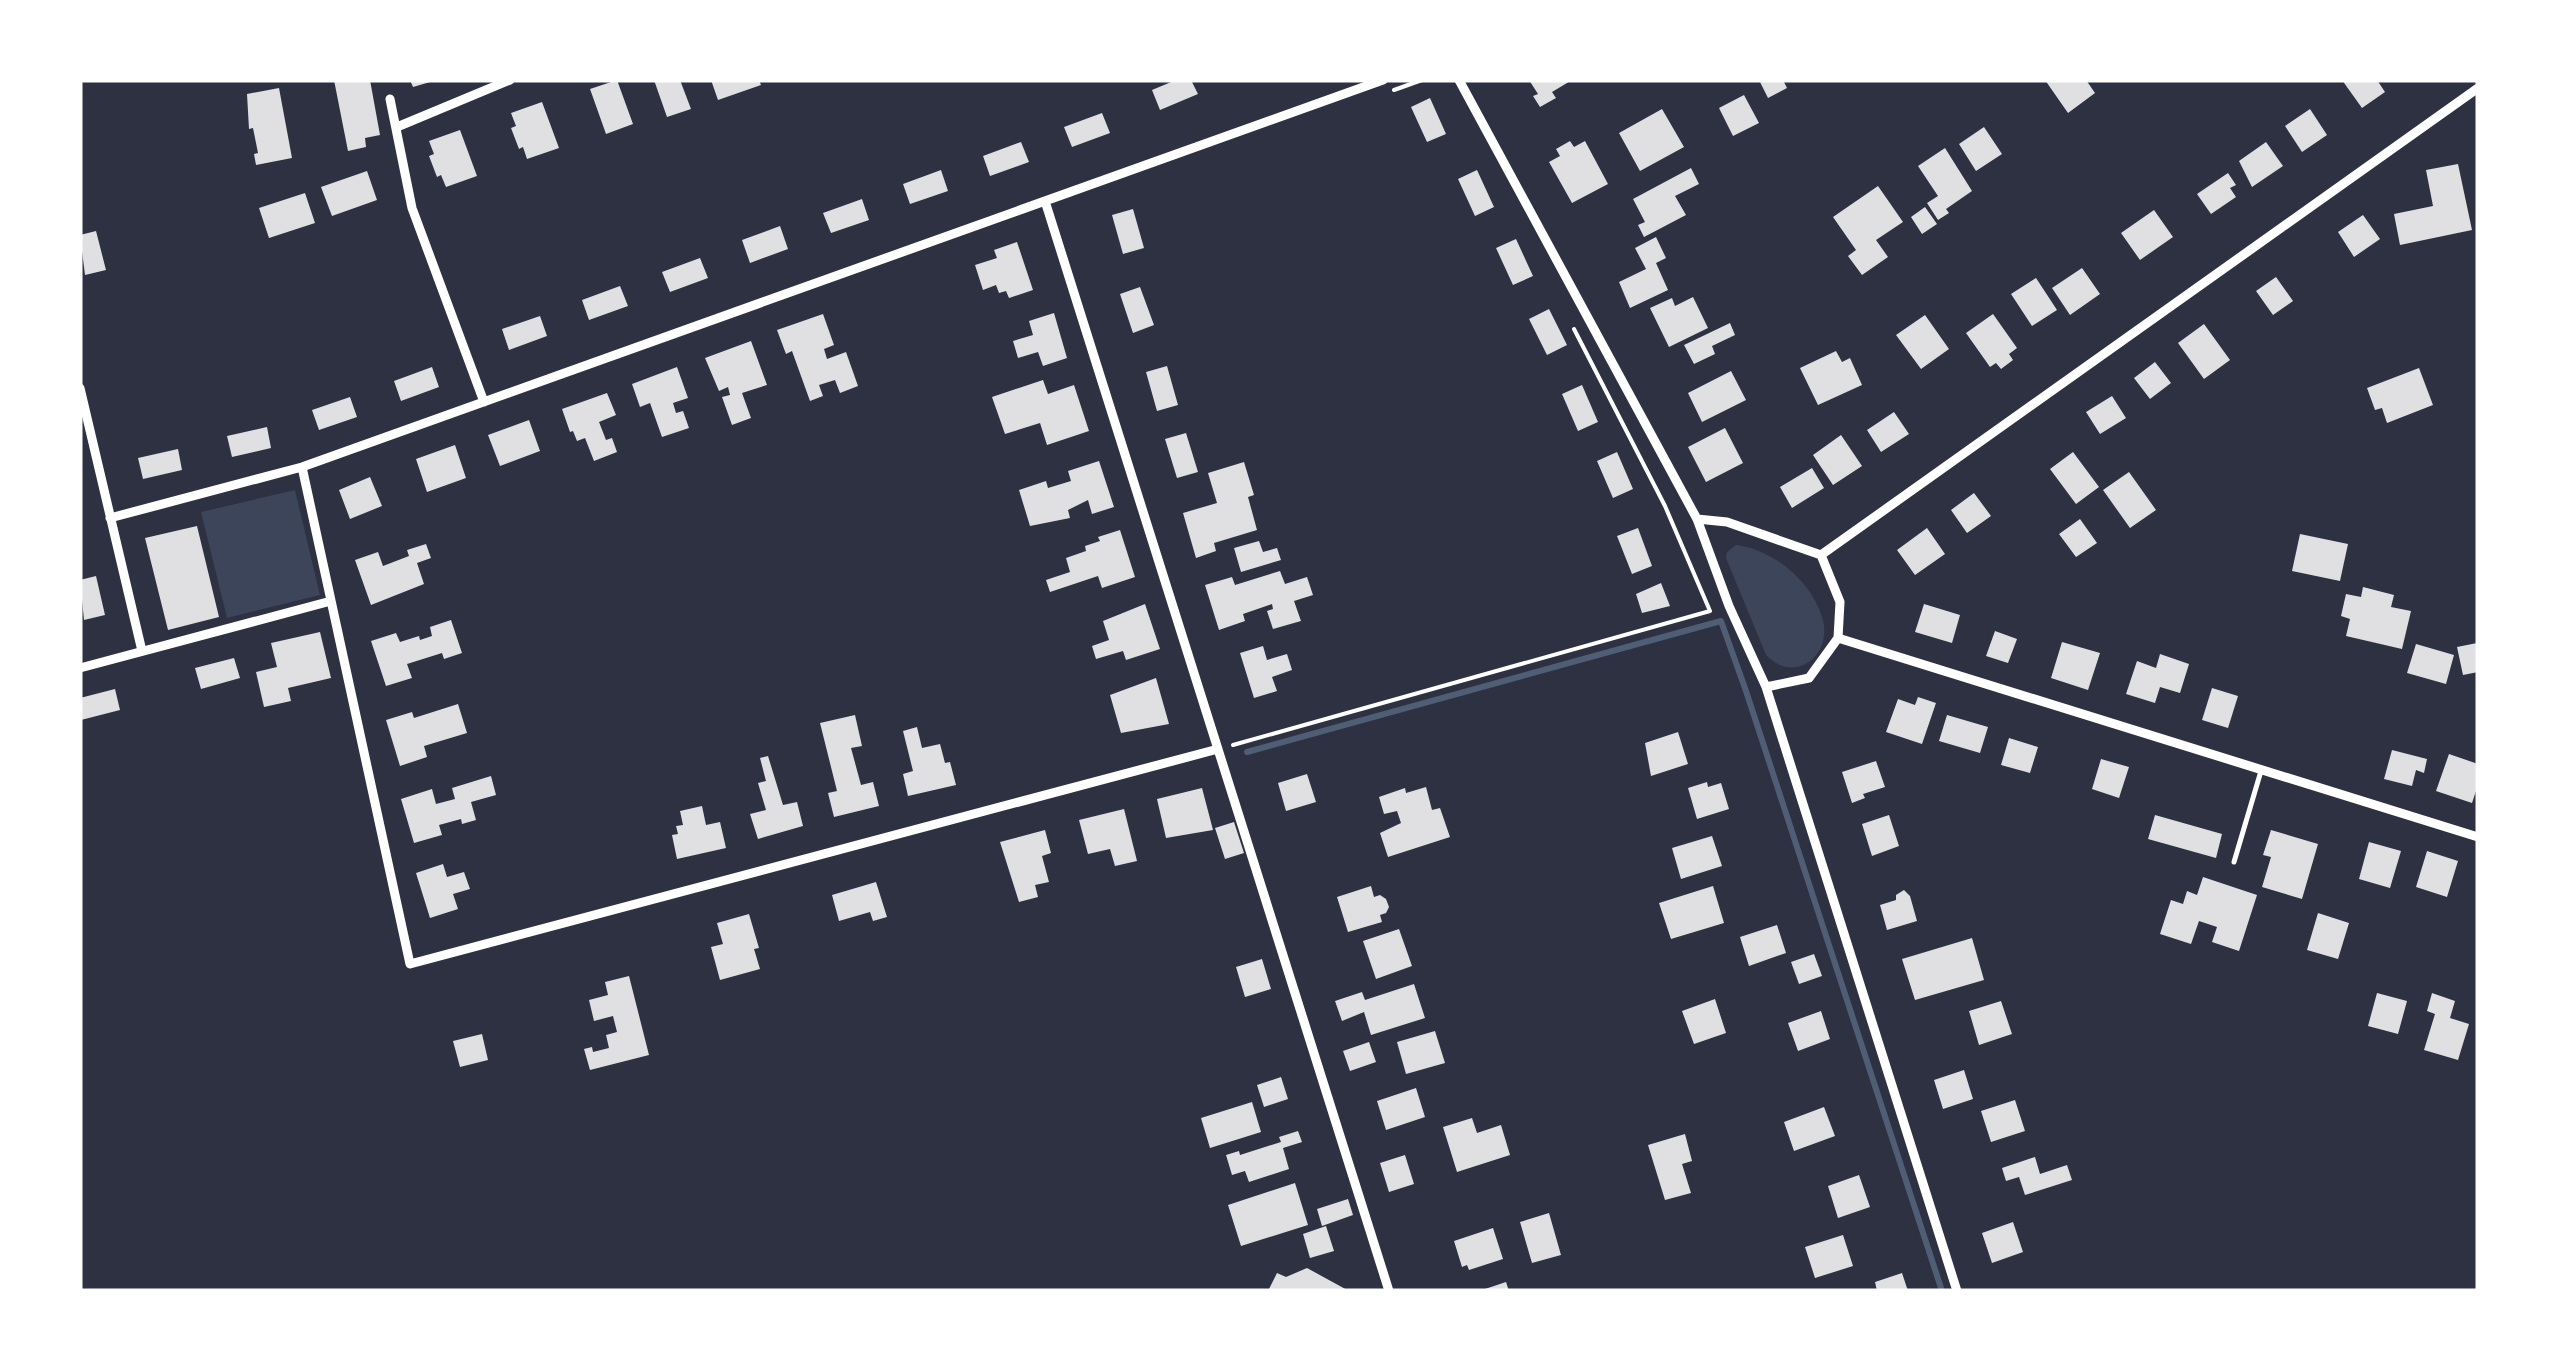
<svg xmlns="http://www.w3.org/2000/svg" width="2558" height="1371" viewBox="0 0 2558 1371" font-family="Figtree,sans-serif">
<rect width="100%" height="100%" fill="#2d3142"/>
<path fill="#3c4559" d="M295 490 320 595 227 618 201 512Z
M1736 545C1773 549 1813 582 1823 620 1832 656 1794 685 1766 655L1726 558 1727 552Z"/>
<g fill="none" stroke-linecap="round" stroke-linejoin="round">
<path stroke="#4f5d75" stroke-width="6" d="M1247 752 1721 621 1746 691 1942 1291"/>
</g>
<path fill="#e0e0e3" d="M334 80H370L380 135 365 138 366 147 348 151Z
M410 80H437L413 87Z
M617 80 633 124 606 134 590 89Z
M654 80H680L691 109 667 117Z
M711 80H759L761 85 718 100Z
M1176 80H1191L1198 94 1160 110 1152 90Z
M1529 80H1572L1552 92 1556 98 1540 107 1533 96 1538 94Z
M1759 80H1783L1787 88 1768 98Z
M2045 80H2086L2095 93 2068 113Z
M2342 80H2377L2385 92 2362 108Z
M279 88 292 158 256 165 254 154 258 153 253 128 249 129 247 94Z
M1744 95 1759 123 1733 136 1719 108Z
M1430 98 1446 134 1427 142 1411 107Z
M542 102 559 148 527 159 523 147 519 149 511 128 516 126 511 113Z
M1662 109 1684 147 1640 171 1619 133Z
M2310 109 2327 135 2302 152 2285 126Z
M1102 113 1110 133 1072 147 1064 127Z
M1984 127 2002 154 1976 171 1959 144Z
M460 130 477 176 446 187 441 175 437 177 429 156 434 154 429 141Z
M1570 141 1574 147 1585 141 1608 184 1572 203 1549 162 1560 156 1556 149Z
M1021 142 1029 162 990 176 983 156Z
M2266 142 2283 166 2252 187 2239 161Z
M1945 148 1972 191 1946 209 1949 213 1938 220 1927 203 1938 196 1918 166Z
M2458 164 2472 230 2400 245 2394 214 2433 206 2426 170Z
M1691 168 1699 184 1675 196 1686 215 1644 237 1638 225 1645 222 1633 199Z
M941 170 948 191 910 204 903 184Z
M1477 170 1494 207 1475 216 1458 179Z
M367 171 377 200 332 216 321 187Z
M2228 173 2236 185 2230 188 2236 197 2211 214 2197 194Z
M1878 186 1903 222 1876 240 1888 257 1862 275 1848 256 1856 250 1833 217Z
M305 193 315 223 269 238 259 208Z
M862 199 869 220 831 233 823 213Z
M1925 207 1937 224 1922 234 1911 217Z
M1133 209 1144 248 1123 254 1112 215Z
M2154 210 2173 237 2140 260 2121 233Z
M2363 215 2380 239 2354 257 2338 232Z
M780 226 788 249 750 263 742 240Z
M96 231 106 270 85 275 80 235Z
M1656 237 1666 258 1656 263 1668 290 1630 308 1619 282 1646 269 1635 248Z
M1516 239 1533 276 1513 285 1496 248Z
M1017 242 1033 290 1009 298 1006 291 999 293 996 285 983 290 975 265 997 258 994 250Z
M700 258 708 278 670 292 662 272Z
M2082 268 2100 294 2070 315 2052 288Z
M2276 277 2293 301 2273 315 2256 291Z
M2036 278 2057 310 2032 326 2011 294Z
M620 286 628 306 589 320 582 300Z
M1140 287 1154 325 1133 333 1120 294Z
M1693 297 1708 328 1669 347 1650 308 1672 298 1675 306Z
M1549 309 1567 345 1547 355 1529 319Z
M1054 313 1067 358 1043 366 1038 352 1018 358 1013 341 1033 335 1029 321Z
M823 314 834 345 824 349 827 359 846 352 858 386 840 393 835 380 819 385 823 396 810 401 792 351 786 354 777 330Z
M1993 314 2017 348 2009 354 2013 360 2001 369 1996 363 1990 367 1966 333Z
M1925 315 1949 349 1921 369 1896 335Z
M540 316 547 336 509 350 502 329Z
M1730 323 1735 335 1712 346 1715 354 1694 364 1684 345Z
M2204 324 2230 360 2204 379 2178 343Z
M751 341 767 385 742 393 751 418 732 425 722 397 730 395 728 387 719 391 705 358Z
M1836 351 1842 362 1850 358 1862 385 1818 405 1800 368Z
M2155 362 2171 383 2150 399 2134 378Z
M1167 366 1178 405 1157 411 1146 372Z
M432 367 439 387 401 401 394 381Z
M677 367 688 398 673 403 676 413 683 411 689 428 662 437 650 403 640 407 632 384Z
M2419 368 2433 405 2387 423 2382 408 2375 410 2367 388Z
M1731 371 1746 400 1702 422 1688 393Z
M1043 380 1048 394 1074 385 1089 431 1047 445 1040 423 1005 434 992 397Z
M1582 385 1598 422 1578 431 1562 394Z
M607 393 616 415 599 422 606 440 612 438 617 452 594 461 585 438 577 441 573 431 570 432 562 409Z
M2112 396 2126 418 2100 434 2086 412Z
M350 397 357 417 319 430 312 410Z
M1894 412 1909 434 1881 452 1867 430Z
M529 420 540 451 500 466 488 435Z
M267 427 271 448 232 457 227 436Z
M1725 428 1743 463 1706 482 1688 447Z
M1186 433 1198 472 1177 478 1165 439Z
M1841 435 1862 466 1833 485 1813 455Z
M455 445 466 478 427 492 416 459Z
M178 449 182 470 143 479 138 458Z
M1617 452 1633 489 1613 498 1597 461Z
M2073 452 2099 487 2076 504 2050 469Z
M1099 461 1114 507 1092 514 1088 500 1068 510 1070 518 1030 526 1019 490 1046 481 1048 488 1071 481 1068 471Z
M1244 462 1254 495 1248 497 1257 530 1214 543 1216 551 1196 558 1183 513 1217 503 1208 473Z
M1812 468 1824 488 1792 508 1780 487Z
M2129 472 2156 510 2130 528 2103 490Z
M370 477 382 506 350 519 339 490Z
M1974 493 1991 516 1967 533 1951 510Z
M2080 519 2097 543 2076 557 2059 534Z
M197 526 219 617 168 630 145 538Z
M1638 528 1652 566 1632 574 1617 536Z
M1927 528 1945 554 1915 575 1897 550Z
M1120 530 1135 577 1102 588 1098 576 1050 592 1046 580 1070 572 1066 558 1086 551 1085 546 1100 541 1098 537Z
M2300 534 2348 544 2340 581 2292 571Z
M1259 541 1263 552 1277 548 1281 560 1241 572 1234 548Z
M426 544 431 558 417 563 424 584 371 605 355 560 378 552 383 566 409 556 407 550Z
M1280 571 1285 584 1307 577 1313 595 1294 601 1301 621 1273 629 1267 611 1273 609 1272 604 1243 614 1245 621 1219 630 1205 585 1232 577 1235 585Z
M96 576 105 615 84 620 80 580Z
M1661 583 1670 606 1642 613 1636 594Z
M2363 587 2394 595 2391 607 2411 611 2402 649 2346 636 2350 619 2341 616 2346 594 2361 597Z
M1145 604 1160 649 1126 660 1123 651 1096 659 1092 646 1109 640 1103 621Z
M1924 604 1960 615 1952 643 1915 632Z
M451 620 462 653 444 659 442 653 407 664 412 678 386 686 371 641 396 633 400 642 419 636 420 640 432 636 430 627Z
M1995 631 2017 639 2008 663 1986 656Z
M320 632 331 678 288 688 291 701 264 707 256 672 277 667 271 643Z
M2062 642 2100 653 2088 690 2051 678Z
M2477 643 2478 672 2463 675 2457 647Z
M2416 644 2454 655 2446 684 2407 673Z
M1263 646 1267 660 1287 654 1292 670 1272 677 1277 691 1254 698 1240 653Z
M2160 654 2189 664 2180 693 2160 687 2155 703 2126 694 2137 661 2156 668Z
M234 658 240 678 201 689 195 668Z
M1156 678 1169 724 1121 733 1110 695Z
M2212 688 2238 696 2228 728 2202 720Z
M115 689 120 710 81 720 80 698Z
M1918 697 1936 703 1922 744 1886 732 1898 699 1915 705Z
M458 704 467 733 424 746 427 757 400 766 386 720 412 712 414 718Z
M855 715 862 746 851 748 861 785 873 782 879 806 834 817 828 793 837 791 820 723Z
M1947 715 1988 727 1980 753 1939 741Z
M917 727 922 748 940 744 945 763 950 762 956 785 908 796 903 774 913 771 903 731Z
M1678 732 1688 764 1651 776 1645 743Z
M2009 738 2038 747 2030 773 2001 765Z
M2392 750 2427 759 2424 773 2416 770 2412 786 2384 779Z
M2449 754 2478 764V785L2472 803 2436 791Z
M768 756 783 805 797 802 803 826 758 839 750 814 766 810 758 783 766 781 760 758Z
M2101 759 2129 767 2119 798 2092 789Z
M1876 761 1885 787 1863 794 1865 798 1852 803 1842 772Z
M1307 774 1316 802 1286 811 1278 783Z
M491 776 496 795 471 802 476 820 462 824 461 819 439 825 442 835 414 843 401 799 432 789 436 804 455 799 452 788Z
M1707 782 1708 787 1721 783 1729 809 1697 819 1688 788Z
M1426 787 1432 810 1440 808 1450 837 1388 857 1380 833 1401 823 1397 811 1384 814 1379 797 1405 788 1406 793Z
M1202 788 1213 830 1166 838 1157 799Z
M702 806 706 825 720 822 726 848 677 859 672 835 678 834 676 826 683 825 680 811Z
M1124 809 1137 861 1115 866 1110 849 1088 854 1079 820Z
M1889 815 1899 846 1872 856 1862 824Z
M2155 815 2222 834 2216 858 2148 839Z
M1234 822 1244 853 1225 859 1215 828Z
M1045 830 1051 853 1042 856 1049 882 1035 885 1038 897 1019 902 1000 842Z
M2271 830 2318 844 2302 899 2262 887 2271 857 2263 855Z
M1712 836 1722 866 1681 879 1672 848Z
M2369 842 2401 851 2390 888 2359 879Z
M2427 851 2458 861 2447 897 2416 887Z
M443 864 447 877 464 872 470 889 453 894 458 909 430 918 416 873Z
M2203 877 2257 895 2239 951 2212 942 2217 927 2199 921 2191 944 2160 934 2171 900 2183 904 2187 891 2197 895Z
M876 882 887 917 873 921 870 912 839 921 832 895Z
M1371 886 1374 897 1380 895 1386 899 1389 907 1386 913 1380 915 1382 922 1348 932 1337 897Z
M1713 886 1724 923 1671 939 1659 903Z
M1904 890 1910 896 1917 921 1887 930 1880 905 1896 900V895Z
M2318 913 2349 923 2338 959 2307 950Z
M749 914 759 948 754 949 760 969 720 980 711 947 723 944 717 923Z
M1777 925 1786 953 1749 966 1740 937Z
M1399 929 1412 966 1376 979 1363 941Z
M1972 938 1984 980 1915 1000 1902 959Z
M1814 954 1822 976 1799 984 1791 962Z
M1262 959 1271 989 1245 997 1236 967Z
M629 976 649 1055 590 1070 584 1049 592 1047 593 1052 609 1048 606 1035 617 1032 613 1016 594 1021 589 1000 608 995 605 982Z
M1414 984 1425 1018 1371 1035 1364 1012 1342 1021 1335 1001 1362 992 1365 1000Z
M2377 993 2407 1001 2398 1034 2368 1026Z
M2432 993 2455 1001 2450 1018 2469 1024 2458 1060 2424 1050 2435 1014 2427 1011Z
M1715 999 1726 1033 1694 1044 1682 1011Z
M2001 1001 2012 1034 1979 1045 1969 1011Z
M1821 1011 1830 1039 1798 1051 1788 1023Z
M1435 1031 1445 1063 1406 1074 1397 1042Z
M482 1034 488 1060 460 1067 453 1041Z
M1369 1042 1376 1062 1350 1071 1343 1051Z
M1964 1070 1973 1099 1943 1109 1934 1080Z
M1281 1077 1288 1099 1264 1107 1257 1085Z
M1416 1088 1425 1117 1386 1130 1377 1101Z
M2015 1100 2025 1131 1991 1142 1981 1111Z
M1252 1102 1261 1132 1210 1148 1201 1118Z
M1824 1107 1835 1136 1794 1151 1784 1122Z
M1472 1118 1477 1133 1501 1125 1510 1155 1457 1172 1443 1127Z
M1298 1131 1302 1142 1283 1148 1289 1169 1249 1182 1245 1171 1232 1175 1226 1155 1239 1151 1240 1155 1281 1142 1279 1137Z
M1685 1134 1692 1161 1682 1164 1691 1193 1665 1200 1648 1145Z
M1405 1155 1414 1184 1389 1192 1380 1163Z
M2035 1157 2040 1174 2067 1165 2072 1180 2025 1195 2019 1177 2006 1181 2002 1168Z
M1859 1175 1870 1207 1838 1218 1828 1186Z
M1295 1183 1308 1225 1241 1246 1228 1205Z
M1348 1199 1353 1215 1322 1226 1317 1209Z
M1549 1213 1561 1255 1532 1263 1520 1222Z
M2013 1222 2023 1252 1992 1263 1982 1233Z
M1326 1226 1334 1251 1310 1258 1303 1234Z
M1493 1228 1503 1259 1469 1270 1467 1265 1462 1267 1454 1241Z
M1843 1235 1853 1266 1815 1278 1805 1247Z
M1307 1268 1349 1291H1268L1277 1273 1286 1277Z
M1902 1273 1908 1291H1877L1875 1282Z
M1506 1282 1509 1291H1482V1290Z"/>
<g fill="none" stroke-linecap="round" stroke-linejoin="round">
<path stroke="#fff" stroke-width="4" d="M1394 90 1422 80
M1574 329 1665 506 1710 611
M1233 745 1710 611"/>
<path stroke="#fff" stroke-width="5" d="M2234 862 2261 771"/>
<path stroke="#fff" stroke-width="9" d="M1459 80 1697 519 1729 606 1766 687 1809 678 1838 638 1840 602 1821 555 1727 522 1697 519
M390 99 412 208 484 402
M397 127 510 80
M1045 201 1389 1291
M80 388 142 651
M302 467 410 964 1218 749
M110 518 302 467 1383 80
M1821 555 2478 88
M1838 638 2478 837
M80 668 331 601
M1766 687 1957 1291"/>
</g>
<rect width="2558" height="1371" fill="none" stroke="#ffffff" stroke-width="165"/>
</svg>
